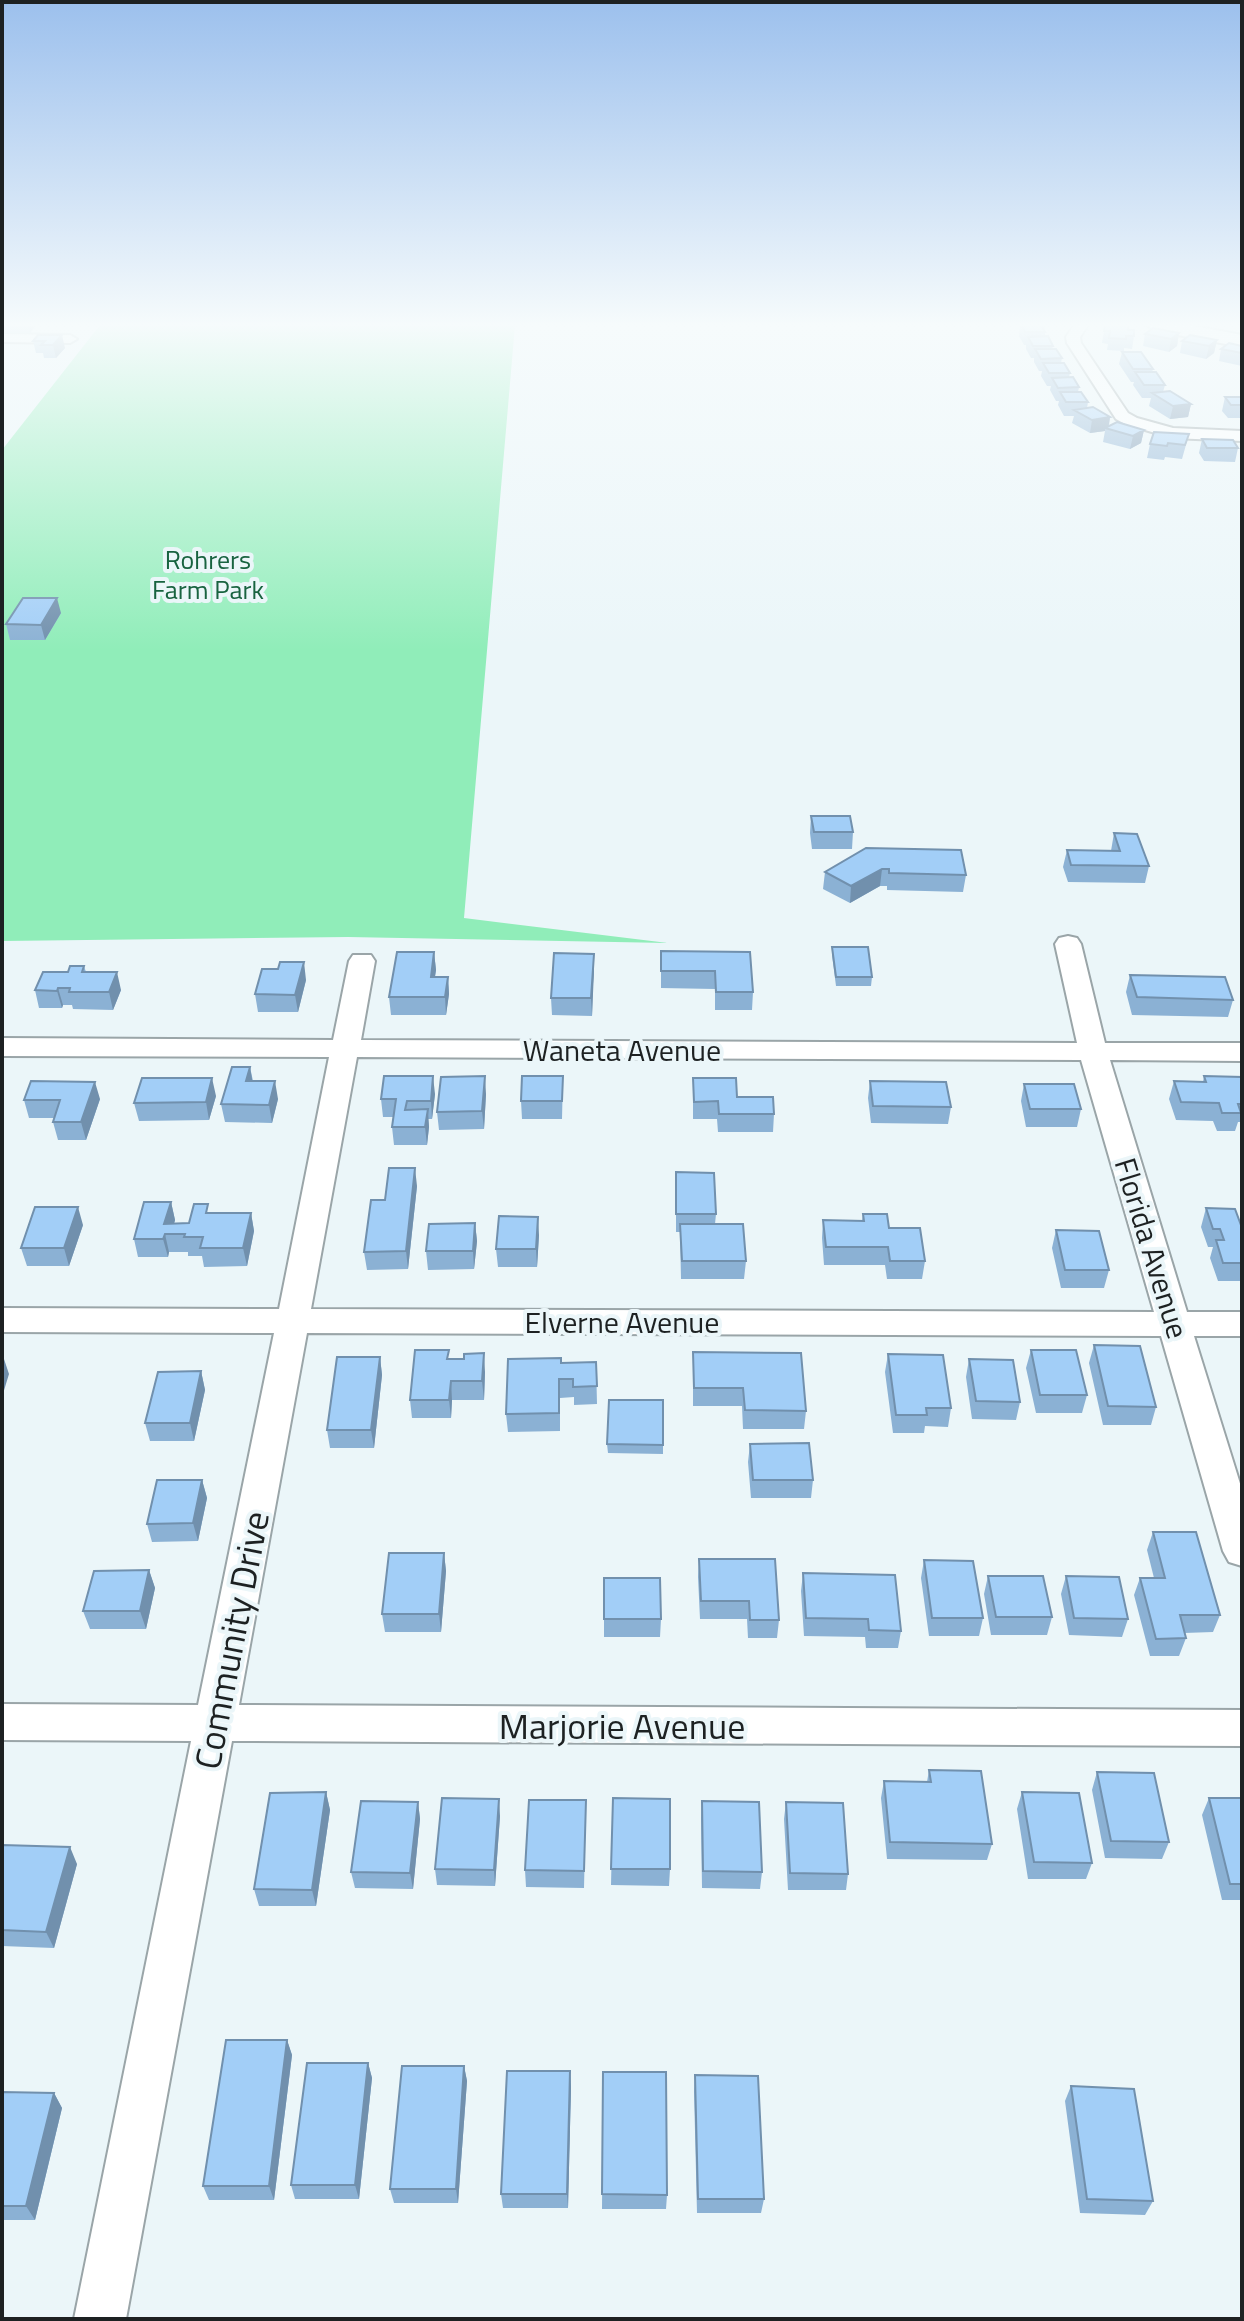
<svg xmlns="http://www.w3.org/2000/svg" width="1244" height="2321" viewBox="0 0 1244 2321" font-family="'Titillium Web',sans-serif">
<rect width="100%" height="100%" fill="#ebf6f9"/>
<path fill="#90edb9" d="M100 325H515L464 918 668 943 348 937 2 941V450Z"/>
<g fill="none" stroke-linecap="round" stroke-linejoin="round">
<g stroke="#9aa5a8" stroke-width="4">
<path id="minor" d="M1074 325H1088L1080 337 1081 343 1128 413 1137 418 1173 428 1242 431V441L1172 438 1125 424 1116 419 1067 343 1066 337Z
M2 334 70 335 77 339 70 343 2 342Z
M1068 936 1077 938 1081 944 1105 1043H1242V1061L1110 1060 1187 1312H1242V1336H1194L1242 1490V1566L1229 1562 1223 1551 1161 1336 307 1333 239 1705 1242 1710V1746L232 1741 126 2319H74L191 1741 2 1740V1704L198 1705 274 1333 2 1332V1308L279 1309 329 1057 2 1056V1038L333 1040 349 961 353 955H371L375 961 361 1040 1077 1043 1055 944 1059 938ZM357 1057 1081 1060 1154 1312 311 1309Z"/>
</g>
<g stroke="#9aa5a8" stroke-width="4">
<path id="secondary" d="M1146 325H1189L1242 335V347L1156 331Z"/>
</g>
<use href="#minor" fill="#fff" fill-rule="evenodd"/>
<use href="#secondary" fill="#fff" fill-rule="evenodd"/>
</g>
<path fill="#8bb1d4" d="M2 325H35L36 326 30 333H2Z
M1020 325H1047L1044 329 1045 332V336L1053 346 1052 349 1062 358 1061 363 1070 373 1069 377 1079 387 1078 392 1088 402 1087 408 1110 417 1109 426 1144 430 1141 443 1130 449 1103 442 1105 431 1090 433 1072 423 1074 416H1064L1058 405 1059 401H1056L1050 390 1051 386H1047L1041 376 1042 371H1039L1034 362V358H1031L1026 349V345H1024L1019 336Z
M1105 325 1128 330 1134 336 1132 349 1124 348V351L1107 350 1108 344 1102 343Z
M1179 333 1177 346 1169 352 1143 346 1145 334Z
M38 335 65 348 56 358H44L43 353H36L33 341Z
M1217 340 1214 353 1206 359 1180 353 1182 341Z
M1242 346V366L1219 361 1221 349Z
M1122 352 1153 369 1152 372 1165 385 1163 392 1191 404 1188 417 1170 419 1149 406 1151 398H1142L1133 385 1134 382H1131L1119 364Z
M1225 397H1242V418H1228L1222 411Z
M1189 434 1182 459 1165 457 1164 460 1147 458 1150 444Z
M1202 439 1238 448 1235 462 1204 461 1199 453Z
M61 613 45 640H10L6 624Z
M811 816 853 832 852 849H812L810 833Z
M1114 833 1149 866 1145 883 1068 882 1063 867 1067 850 1111 851Z
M866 848 966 875 963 892 887 890V886H880L850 903 823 889 825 872Z
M832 947 872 977 871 986H836L832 955Z
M661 951 750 952 753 992 752 1010H715V989L661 988Z
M434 952 436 970 435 977H448L449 994 446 1015H391L389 997Z
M594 954 592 1016 552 1015 551 998Z
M84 966 86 972 121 990 113 1010 73 1009 72 1005H63L62 1008H39L35 990 68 972Z
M1130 975 1233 1000 1228 1017 1132 1015 1126 992Z
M306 980 298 1012H258L255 994Z
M250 1067 253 1081 278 1099 272 1123 225 1122 221 1104Z
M563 1076 562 1119H522L521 1101Z
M1204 1076 1242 1077V1122H1238L1235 1131H1217L1213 1121 1176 1120 1169 1099 1174 1081 1203 1082Z
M693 1078 774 1114 773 1132H718L717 1119H693Z
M870 1081 951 1107 948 1124 871 1123 868 1098Z
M1024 1084 1081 1109 1077 1127H1026L1021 1101Z
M435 1094 432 1119H428L429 1127 427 1145H394L392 1127 393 1117H383L381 1099Z
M486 1094 484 1129 439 1130 437 1112Z
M216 1096 209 1120 139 1121 134 1103Z
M100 1099 86 1140H58L53 1122 54 1118H29L24 1100Z
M676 1172 716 1214 715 1224 746 1261 744 1279H681L680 1232H676Z
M417 1186 408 1269 367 1270 364 1252 385 1200Z
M171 1202 175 1220 174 1224 189 1223 210 1213H251L254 1231 247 1266 204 1267 202 1256H188V1252H169L168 1257H138L134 1239Z
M1206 1208 1242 1228V1281H1218L1210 1258 1213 1247H1208L1201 1227Z
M863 1214 889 1228 925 1261 922 1279H887L885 1265H824L822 1238 823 1220 862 1221Z
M475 1223 477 1241 474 1269 428 1270 426 1251Z
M83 1225 69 1266H27L21 1248Z
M1056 1230 1109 1270 1104 1288H1061L1052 1248Z
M539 1235 537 1267H498L496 1249Z
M1094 1345 1156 1407 1151 1425H1103L1089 1363Z
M1031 1350 1087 1395 1082 1413H1036L1026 1368Z
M693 1352 806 1411 804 1429H743L742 1406H693Z
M888 1354 951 1408 948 1427 925 1426 924 1433H893L885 1372Z
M380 1357 382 1375 374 1448H330L327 1430Z
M449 1359 485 1372 484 1400H452L451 1418H412L410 1400Z
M969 1359 1020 1402 1016 1420 972 1419 966 1377Z
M596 1362 597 1404 574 1405V1397L560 1398V1431L508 1432 506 1414 561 1363Z
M201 1371 205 1390 194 1441H150L145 1423Z
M663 1400V1454L608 1453 607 1444Z
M750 1444 813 1480 811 1498H751L748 1462Z
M202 1480 207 1498 198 1541 152 1542 147 1524Z
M1153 1532 1220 1615 1213 1632 1184 1633 1186 1638 1179 1656H1150L1134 1595 1140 1578H1154L1147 1550Z
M444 1553 446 1571 441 1632H385L382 1614Z
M699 1559 779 1620 777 1638H748L747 1619H700L698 1577Z
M924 1560 983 1618 979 1636H929L921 1578Z
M149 1570 155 1588 146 1629H90L83 1611Z
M803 1573 901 1631 898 1648H866L865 1637 804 1636 801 1591Z
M988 1576 1052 1617 1047 1635H991L984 1594Z
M1066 1576 1128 1619 1122 1637 1069 1635 1061 1594Z
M604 1578 661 1619 660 1637H604Z
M929 1770 992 1844 987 1860 887 1859 881 1798 884 1781 927 1782Z
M1097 1772 1169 1842 1162 1859 1105 1858 1092 1790Z
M326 1792 330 1810 316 1906H259L254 1889Z
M1022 1792 1092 1863 1086 1879H1028L1017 1809Z
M613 1798 670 1869 669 1886 611 1885Z
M1209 1798H1242V1900H1222L1202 1815Z
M586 1800 584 1888 526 1887 525 1870Z
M702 1801 762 1872 760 1889 702 1888 701 1818Z
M418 1802 420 1819 413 1889 355 1888 351 1872Z
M786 1802 848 1874 846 1890H788L784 1819Z
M500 1816 495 1886 437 1885 435 1869Z
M2 1845 77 1864 54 1948 2 1946Z
M287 2040 292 2055 274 2200H209L203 2186Z
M368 2063 372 2078 359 2199H295L291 2185Z
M464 2066 467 2081 458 2203H394L390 2189Z
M570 2071 571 2087 568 2208H503L501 2194Z
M603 2072 667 2195 666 2209H602Z
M695 2075 764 2199 761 2213H697L694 2091Z
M1071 2086 1153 2201 1145 2215 1080 2213 1065 2101Z
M2 2092 54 2093 62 2108 35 2220H2Z"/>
<path fill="#7190ad" d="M28 325H35L30 333Z
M1179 333 1177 346 1169 352 1171 339Z
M62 335 65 348 56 358 53 345Z
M1217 340 1214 353 1206 359 1209 346Z
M1191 404 1188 417 1170 419 1173 406Z
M1110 417 1108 429 1105 428V431L1090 433 1092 420Z
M1144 430 1141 443 1130 449 1133 436Z
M57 598 61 613 45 640 41 625Z
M882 869 880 886 850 903 851 886Z
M434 952 436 970 432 994 431 977Z
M594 954V971L592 1016 591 998Z
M304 962 306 980 298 1012 295 995Z
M117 972 121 990 113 1010 109 992Z
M448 977 449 994 446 1015 445 997Z
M58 988 63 1005 62 1008 57 991Z
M250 1067 253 1085 246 1081Z
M433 1076 435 1094 432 1119 431 1101Z
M485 1076 486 1094 484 1129 482 1111Z
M212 1078 216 1096 209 1120 206 1102Z
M275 1081 278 1099 272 1123 269 1105Z
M95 1082 100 1099 86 1140 81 1122Z
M428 1109 429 1127 427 1145 425 1127Z
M415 1168 417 1186 408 1269 406 1251Z
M171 1202 175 1220 171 1234 164 1224Z
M78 1207 83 1225 69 1266 64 1248Z
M251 1213 254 1231 247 1266 243 1248Z
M538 1217 539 1235 537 1267 536 1249Z
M475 1223 477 1241 474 1269 473 1251Z
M165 1234 169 1252 168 1257 163 1239Z
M484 1353 485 1372 484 1400 482 1381Z
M3 1356 9 1374 2 1397V1359Z
M380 1357 382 1375 374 1448 371 1430Z
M201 1371 205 1390 194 1441 190 1423Z
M451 1381 452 1400 451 1418 449 1400Z
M202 1480 207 1498 198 1541 193 1523Z
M444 1553 446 1571 441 1632 439 1614Z
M149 1570 155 1588 146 1629 140 1611Z
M326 1792 330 1810 316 1906 312 1890Z
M499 1799 500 1816 495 1886 494 1870Z
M418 1802 420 1819 413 1889 410 1873Z
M70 1847 77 1864 54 1948 46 1932Z
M287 2040 292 2055 274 2200 269 2186Z
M368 2063 372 2078 359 2199 355 2185Z
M464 2066 467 2081 458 2203 456 2189Z
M570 2071 571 2087 568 2208 567 2194Z
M54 2093 62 2108 35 2220 26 2206Z"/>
<path fill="#a2cef7" stroke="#7190ad" stroke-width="2" d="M1022 325H1041L1045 332H1025Z
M1105 325H1128V330H1134V336H1126V339L1109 338 1110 331H1104Z
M1153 328 1179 333 1171 339 1145 334Z
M38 335H62L53 345H41L45 341H33Z
M1190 335 1217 340 1209 346 1182 341Z
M1048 336 1053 346H1033L1028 337Z
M1229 343 1242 346V353L1221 349Z
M1035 349H1056L1062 358 1041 359Z
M1122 352H1141L1153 369H1133Z
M1043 363H1064L1070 373H1049Z
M1135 372H1156L1165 385H1144Z
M1073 377 1079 387 1058 388 1052 378Z
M1170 391 1191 404 1173 406 1152 393Z
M1060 392H1081L1088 402H1066Z
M1225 397H1242V405H1231Z
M1093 407 1110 417 1092 420 1074 410Z
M1117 422 1144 430 1133 436 1105 428Z
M1154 432 1189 434 1185 445 1168 443 1167 446 1150 444Z
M1202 439 1233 440 1238 448H1207Z
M23 598H57L41 625 6 624Z
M811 816H850L853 832H814Z
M1114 833 1137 834 1149 866 1071 865 1067 850 1120 851Z
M866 848 961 850 966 875 889 873V869H882L851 886 825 872Z
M832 947H868L872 977H836Z
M661 951 750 952 753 992H716L715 971H661Z
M397 952H434L431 977H448L445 997H389Z
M554 953 594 954 591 998H551Z
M280 962H304L295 995 255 994 262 969H278Z
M70 966H84L82 972H117L109 992H69L70 988H58L57 991 35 990 43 972H68Z
M1130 975 1225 977 1233 1000 1137 997Z
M232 1067H250L246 1081H275L269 1105 221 1104Z
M384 1076H433L431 1101H407L405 1110 428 1109 425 1127H392L396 1099H381Z
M485 1076 482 1111 437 1112 441 1077Z
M522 1076H563L562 1101H521Z
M1204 1076 1242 1077V1104H1238L1241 1113H1222L1219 1103 1181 1102 1174 1081 1206 1082Z
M142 1078H212L206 1102 134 1103Z
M693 1078H736L737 1097H773L774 1114H719L718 1101 694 1102Z
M31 1081 95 1082 81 1122H53L60 1100H24Z
M870 1081 946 1082 951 1107 873 1106Z
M1024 1084H1074L1081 1109H1030Z
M389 1168H415L406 1251 364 1252 371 1200H385Z
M676 1172 714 1173 716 1214H676Z
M144 1202H171L164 1224 189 1223 194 1204H208L206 1213H251L243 1248H200L203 1237H184L185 1234H165L163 1239H134Z
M35 1207H78L64 1248H21Z
M1206 1208 1235 1209 1242 1228V1263H1223L1216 1240H1224L1220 1229H1213Z
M863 1214H887L889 1228H920L925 1261H890L888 1247H826L823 1220 864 1221Z
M499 1216 538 1217 536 1249H496Z
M475 1223 473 1251H426L429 1224Z
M680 1224H743L746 1261H682Z
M1056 1230 1099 1231 1109 1270H1065Z
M1094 1345 1140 1346 1156 1407 1108 1406Z
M415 1350H449L447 1359H464V1354L484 1353 482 1381H451L449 1400H410Z
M1031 1350H1076L1087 1395H1040Z
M693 1352 801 1353 806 1411 745 1410 743 1388H694Z
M888 1354 943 1355 951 1408H926L927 1415H896Z
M337 1357H380L371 1430H327Z
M561 1358V1363L596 1362 597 1386 573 1387V1379H559V1413L506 1414 508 1359Z
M969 1359 1013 1360 1020 1402 976 1401Z
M201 1371 190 1423H145L158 1372Z
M609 1400H663V1445L607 1444Z
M809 1443 813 1480H753L750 1444Z
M157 1480H202L193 1523 147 1524Z
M1153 1532H1196L1220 1615H1180L1186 1638 1156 1639 1140 1578H1165Z
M389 1553H444L439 1614H382Z
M699 1559H775L779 1620H750L749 1601H701Z
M924 1560 973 1561 983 1618H932Z
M149 1570 140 1611H83L94 1571Z
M803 1573 895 1575 901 1631 869 1630 868 1619 806 1618Z
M988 1576H1043L1052 1617H996Z
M1066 1576 1119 1577 1128 1619 1074 1618Z
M604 1578H660L661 1619H604Z
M929 1770 981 1771 992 1844 890 1842 884 1781 931 1782Z
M1097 1772 1154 1773 1169 1842 1111 1841Z
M326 1792 312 1890 254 1889 270 1793Z
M1022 1792 1079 1793 1092 1863 1034 1862Z
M442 1798 499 1799 494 1870 435 1869Z
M613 1798 670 1799V1869H611Z
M1209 1798H1242V1884H1230Z
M529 1800H586L584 1871 525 1870Z
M361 1801 418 1802 410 1873 351 1872Z
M702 1801 759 1802 762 1872 703 1871Z
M786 1802 843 1803 848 1874 790 1873Z
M2 1845 70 1847 46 1932 2 1930Z
M226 2040H287L269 2186H203Z
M307 2063H368L355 2185H291Z
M402 2066H464L456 2189H390Z
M507 2071H570L567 2194H501Z
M603 2072H666L667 2195 602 2194Z
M695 2075 758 2076 764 2199H698Z
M1071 2086 1134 2089 1153 2201 1087 2199Z
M2 2092 54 2093 26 2206H2Z"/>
<linearGradient id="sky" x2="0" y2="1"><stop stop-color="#9cc0ed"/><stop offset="0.5" stop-color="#f6fbfc"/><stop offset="1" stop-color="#f6fbfc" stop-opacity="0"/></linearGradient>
<rect width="1244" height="650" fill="url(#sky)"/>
<g text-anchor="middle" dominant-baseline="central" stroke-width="8" stroke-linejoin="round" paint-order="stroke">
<g font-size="26" fill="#186340" stroke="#ebf6f9">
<text x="208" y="559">Rohrers<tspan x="208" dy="30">Farm Park</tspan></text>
</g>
<g font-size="30" fill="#1d2122" stroke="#ebf6f9">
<text x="622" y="1050">Waneta Avenue</text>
<text transform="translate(1152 1248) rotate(73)">Florida Avenue</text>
<text x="622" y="1322">Elverne Avenue</text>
</g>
<g font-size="36" fill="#1d2122" stroke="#ebf6f9">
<text transform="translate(231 1640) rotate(-79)">Community Drive</text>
<text x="622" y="1725">Marjorie Avenue</text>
</g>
</g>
<rect width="1244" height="2321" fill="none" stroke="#1d2122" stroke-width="8"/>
</svg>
